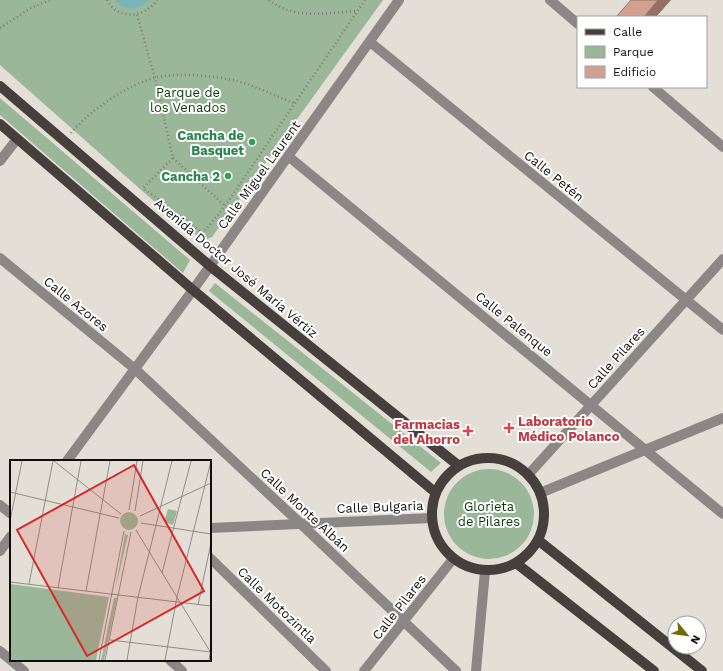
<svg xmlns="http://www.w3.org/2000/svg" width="723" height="671" viewBox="0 0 723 671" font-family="'Work Sans',sans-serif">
<rect width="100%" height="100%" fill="#e4dfd6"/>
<path fill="#9bb799" d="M0 0H383L212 237 205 240 183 227 0 65Z
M0 98 190 260 183 273 0 115Z
M215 283 441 463 431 472 209 291Z
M444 514a45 45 0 1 1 90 0a45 45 0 1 1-90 0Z"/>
<path fill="#79b5b6" d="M115 0H148C140 12 123 11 115 0Z"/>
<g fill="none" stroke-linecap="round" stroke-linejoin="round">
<path stroke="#7f7c75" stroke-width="2.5" stroke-dasharray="1 3" stroke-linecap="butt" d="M107 0C118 21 145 18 157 0
M269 0C294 20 327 13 357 11
M137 15 155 78 173 158 143 188 203 233 225 206 365 0
M0 28 31 8 50 0
M71 133C90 110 126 86 154 78 174 72 216 76 237 81 256 86 275 96 294 103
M173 158 225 206"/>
<path stroke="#8b8784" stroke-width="10" d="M550 0 578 24
M370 42 723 330
M653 87 723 147
M288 156 723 514
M0 161 17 139
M0 258 135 369 301 524 456 671
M67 461 193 290 399 0
M528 475 723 259
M540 493 723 418
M0 505 11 514
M210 528 432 518
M0 551 11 536
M210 558 326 671
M0 651 24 671
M170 660 182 671
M364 671 453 559
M476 671 485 571"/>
<path stroke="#46403c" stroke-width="10" d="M0 86 210 266 459 466
M0 124 193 290 436 493
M432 514a56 56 0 1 1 112 0a56 56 0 1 1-112 0Z
M538 540 702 671
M516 563 654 671"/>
</g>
<path fill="#927065" d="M658 0H671L656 17H644Z"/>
<path fill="#d1a090" stroke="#927065" d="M631 0H658L644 17H616Z"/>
<g fill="#2e9e5b" stroke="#fff" stroke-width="1.5">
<circle cx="252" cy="142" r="4"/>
<circle cx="228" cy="176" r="4"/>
</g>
<g fill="#e0444e" stroke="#fff" stroke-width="1.5">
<path d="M507 422h4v4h4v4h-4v4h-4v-4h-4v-4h4z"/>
<path d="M466 425h4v4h4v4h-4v4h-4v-4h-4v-4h4z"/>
</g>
<g text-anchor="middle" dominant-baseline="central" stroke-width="4" stroke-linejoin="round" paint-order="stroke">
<g font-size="13" fill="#0b3b09" stroke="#fff">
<text x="188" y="92">Parque de<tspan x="188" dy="15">los Venados</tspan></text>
<text x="489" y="506">Glorieta<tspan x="489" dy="15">de Pilares</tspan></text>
</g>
<g font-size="13" font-weight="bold" fill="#27864d" stroke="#fff" text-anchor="end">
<text x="244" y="135">Cancha de<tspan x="244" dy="15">Basquet</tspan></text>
<text x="220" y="176">Cancha 2</text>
</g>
<g font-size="13" fill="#110f0c" stroke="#fff">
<text transform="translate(259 175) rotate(-54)">Calle Miguel Laurent</text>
<text transform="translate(554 176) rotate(39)">Calle Petén</text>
<text transform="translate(236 268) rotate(40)">Avenida Doctor José María Vértiz</text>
<text transform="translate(76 304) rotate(39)">Calle Azores</text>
<text transform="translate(514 324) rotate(39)">Calle Palenque</text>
<text transform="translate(616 358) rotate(-48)">Calle Pilares</text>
<text transform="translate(380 507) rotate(-2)">Calle Bulgaria</text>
<text transform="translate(305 510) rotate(43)">Calle Monte Albán</text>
<text transform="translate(277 605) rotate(44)">Calle Motozintla</text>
<text transform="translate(399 607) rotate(-52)">Calle Pilares</text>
</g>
<g font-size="13" font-weight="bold" fill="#be3a42" stroke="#fff" text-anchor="start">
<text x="518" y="421">Laboratorio<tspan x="518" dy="15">Médico Polanco</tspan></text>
<text x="460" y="424" text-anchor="end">Farmacias<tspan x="460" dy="15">del Ahorro</tspan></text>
</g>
</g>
<g transform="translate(10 460)">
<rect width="201" height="201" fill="#e4dfd6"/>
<path d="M158 49 167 51 163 65 154 62ZM110 61a9 9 0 1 1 18 0a9 9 0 1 1-18 0ZM115 74 118 75 105 131ZM0 124 99 137 86 200H0ZM104 138H107L94 200H91Z" fill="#9bb799"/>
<path fill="none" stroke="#908c85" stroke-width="1" d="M44 1 111 54M0 32 109 58M119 50 127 1M125 51 133 1M130 56 201 23M0 61 12 1M131 63 201 74M126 70 201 193M152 113 181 1M0 122 201 146M19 124 43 1M48 128 71 1M76 131 100 1M188 145 201 83M100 180 201 192M89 200 114 71M95 200 121 72M117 200 128 137 162 1M155 200 167 137 201 1M199 200 201 188"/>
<path fill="#d62828" fill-opacity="0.15" stroke="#d62828" stroke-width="2" d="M124 5 194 131 77 196 7 70Z"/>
<rect width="201" height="201" fill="none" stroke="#110f0c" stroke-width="2"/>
</g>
<rect x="577" y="16" width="130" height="72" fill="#ffffff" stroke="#a09f9e"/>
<rect x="585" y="29" width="20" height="6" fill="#46403c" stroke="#a09f9e"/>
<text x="613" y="36" font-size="12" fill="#110f0c">Calle</text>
<rect x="585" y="46" width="20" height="12" fill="#9bb799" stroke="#a09f9e"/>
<text x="613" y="56" font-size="12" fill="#110f0c">Parque</text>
<rect x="585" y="66" width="20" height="12" fill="#d1a090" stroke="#a09f9e"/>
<text x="613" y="76" font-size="12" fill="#110f0c">Edificio</text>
<g transform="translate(687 635) rotate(119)"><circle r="19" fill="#ffffff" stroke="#a09f9e"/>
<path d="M0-3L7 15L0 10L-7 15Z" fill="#716b07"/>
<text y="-6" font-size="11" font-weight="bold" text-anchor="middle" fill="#110f0c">N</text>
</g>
</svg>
